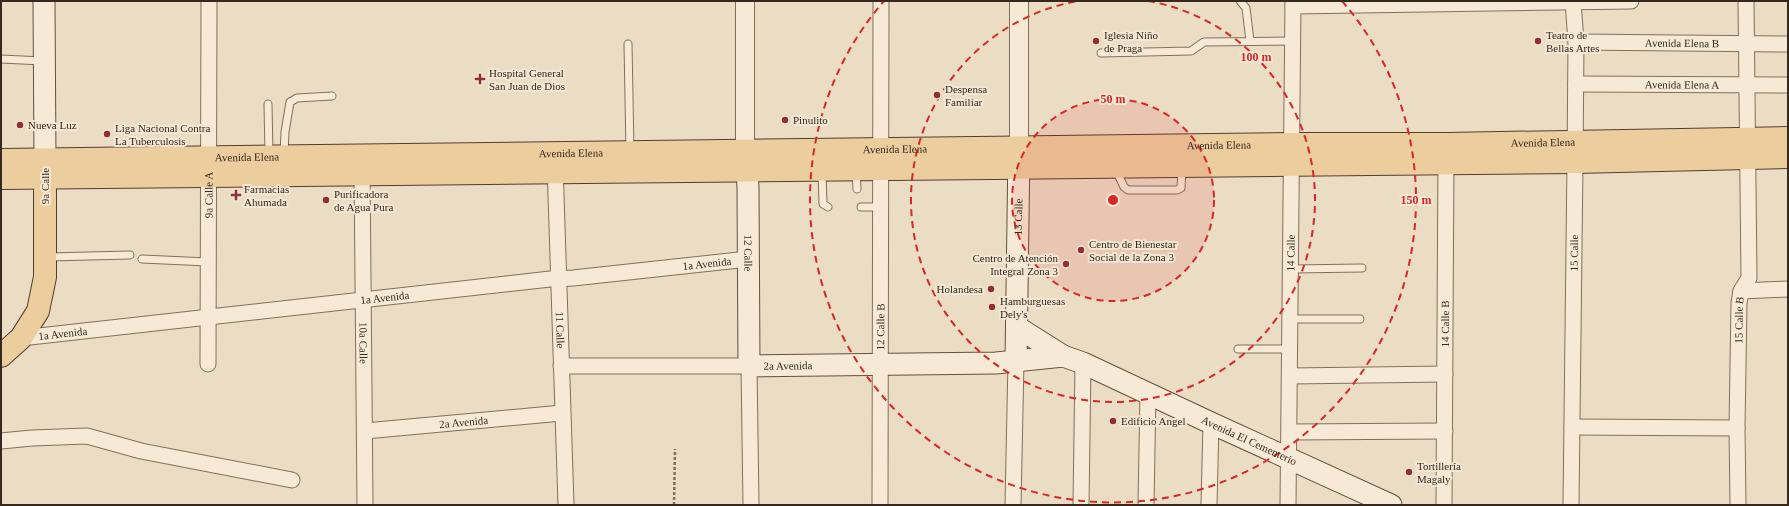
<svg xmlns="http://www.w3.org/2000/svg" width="1789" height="506" viewBox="0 0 1789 506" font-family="'Times New Roman',serif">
<rect width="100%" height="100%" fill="#ebdcc4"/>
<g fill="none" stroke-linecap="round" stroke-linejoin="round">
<g stroke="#846e5b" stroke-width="9">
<path id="service" d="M1240 1 1246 8 1250 41
M628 44 630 151
M1101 53 1191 51 1204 42 1293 41
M1 59 43 61
M268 104 269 155
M284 154 285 132 290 102 297 98 332 96
M1116 170 1124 187 1128 190H1177L1181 188 1182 168
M856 171 857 189
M822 172 823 204 828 207
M861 207H880
M48 257 130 255
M142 259 208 262
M1292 269 1362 268
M1291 319H1360
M1238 349H1290"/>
</g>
<g stroke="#846e5b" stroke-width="17">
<g id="minor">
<path d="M1293 6 1631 1"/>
<path id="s1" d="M1576 42 1788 44"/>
<path id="s2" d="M1576 84 1788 85"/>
<path id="s3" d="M555 164 566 505"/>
<path id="s4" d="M362 166 365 505"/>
<path d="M1741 291 1788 289"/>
<path id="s5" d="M21 338 550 279 573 278 748 259"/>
<path id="s6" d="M208 364 209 1"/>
<path d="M561 366H749L751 505"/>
<path d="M1290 376 1445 374"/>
<path d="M1572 427 1737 428"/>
<path id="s7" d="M365 431 562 413"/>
<path d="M1290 432 1445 431"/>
<path d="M1 441 32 438 87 436 141 451 292 480"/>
<path id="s8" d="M880 505 881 1"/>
<path d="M1013 505 1016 361"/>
<path d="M1081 505 1083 363"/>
<path d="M1146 505 1148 392"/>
<path d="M1209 505 1211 423"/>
<path id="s9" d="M1288 505 1293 1"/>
<path id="s10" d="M1444 505 1446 154"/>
<path id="s11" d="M1571 505 1575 162 1576 42 1573 1"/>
<path id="s12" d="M1738 505 1737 428 1739 303 1741 291 1749 278 1746 1"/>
</g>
</g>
<g stroke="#846e5b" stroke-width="20">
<path id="tertiary" d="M745 1V152
M1019 1V149"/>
</g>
<g stroke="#664f3f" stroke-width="23">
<g id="secondary">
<path d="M44 1 45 160"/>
<path id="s13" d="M746 154 748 187 749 366 996 363 1063 356 1083 363 1211 423 1391 505"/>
<path d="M1017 327 1063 356"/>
<path id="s14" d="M1016 361 1019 150"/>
</g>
</g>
<g stroke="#523d2f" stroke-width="24">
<g id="primary">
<path id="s15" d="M1 160 1293 144H1446L1788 138"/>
<path d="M1 178 1575 162 1788 157"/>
<path d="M1 356 21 338 38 311 45 277V162"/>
</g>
</g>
<path stroke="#846e5b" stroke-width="2.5" stroke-dasharray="3 2" stroke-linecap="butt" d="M674 505 675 449"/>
<use href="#service" stroke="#f6ead6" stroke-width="7"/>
<use href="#minor" stroke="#f6ead6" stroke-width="15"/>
<use href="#tertiary" stroke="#f6ead6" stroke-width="18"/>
<use href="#secondary" stroke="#f6ead6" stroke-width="21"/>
<use href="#primary" stroke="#ecce9e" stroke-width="22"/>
</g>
<circle cx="1113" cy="200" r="101" fill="#d62828" fill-opacity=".12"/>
<g fill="none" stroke="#d62828" stroke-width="2" stroke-dasharray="7 5">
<circle cx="1113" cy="200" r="101"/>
<path d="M1148 1A202 202 0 1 1 1078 1"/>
<path d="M1342 1A303 303 0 1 1 884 1"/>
</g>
<g fill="#8f2f37" stroke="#f3e7d3" stroke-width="1.5">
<circle cx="1096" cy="41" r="4"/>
<circle cx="1538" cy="41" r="4"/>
<path d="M478 73h4v4h4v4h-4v4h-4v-4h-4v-4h4z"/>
<circle cx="937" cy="95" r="4"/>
<circle cx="785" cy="120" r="4"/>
<circle cx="20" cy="125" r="4"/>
<circle cx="107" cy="134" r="4"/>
<path d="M234 189h4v4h4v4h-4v4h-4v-4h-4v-4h4z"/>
<circle cx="326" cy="200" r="4"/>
<circle cx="1081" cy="250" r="4"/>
<circle cx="1066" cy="264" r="4"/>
<circle cx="991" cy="289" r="4"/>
<circle cx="992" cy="307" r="4"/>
<circle cx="1113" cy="421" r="4"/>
<circle cx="1409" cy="472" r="4"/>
</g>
<g text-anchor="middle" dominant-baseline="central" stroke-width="4" stroke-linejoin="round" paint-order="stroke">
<g font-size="11" fill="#35281e" stroke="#f3e7d3" text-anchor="start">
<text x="1104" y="35">Iglesia Niño<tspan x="1104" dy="13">de Praga</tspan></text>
<text x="1546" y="35">Teatro de<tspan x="1546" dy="13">Bellas Artes</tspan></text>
<text x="489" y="73">Hospital General<tspan x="489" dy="13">San Juan de Dios</tspan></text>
<text x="945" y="89">Despensa<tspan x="945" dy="13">Familiar</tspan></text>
<text x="793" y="120">Pinulito</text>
<text x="28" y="125">Nueva Luz</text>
<text x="115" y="128">Liga Nacional Contra<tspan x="115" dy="13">La Tuberculosis</tspan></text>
<text x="244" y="189">Farmacias<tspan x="244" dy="13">Ahumada</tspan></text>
<text x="334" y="194">Purificadora<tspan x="334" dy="13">de Agua Pura</tspan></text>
<text x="1089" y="244">Centro de Bienestar<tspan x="1089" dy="13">Social de la Zona 3</tspan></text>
<text x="1058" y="258" text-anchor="end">Centro de Atención<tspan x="1058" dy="13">Integral Zona 3</tspan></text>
<text x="983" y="289" text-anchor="end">Holandesa</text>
<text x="1000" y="301">Hamburguesas<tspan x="1000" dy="13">Dely's</tspan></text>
<text x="1121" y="421">Edificio Angel</text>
<text x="1417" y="466">Tortillería<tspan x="1417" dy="13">Magaly</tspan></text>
</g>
<g font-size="11" fill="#35281e" stroke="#f3e7d3">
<text stroke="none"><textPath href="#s1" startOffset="106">Avenida Elena B</textPath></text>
<text stroke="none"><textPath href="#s2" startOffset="106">Avenida Elena A</textPath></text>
<text stroke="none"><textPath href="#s15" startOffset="1542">Avenida Elena</textPath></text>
<text stroke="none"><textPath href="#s15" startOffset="1218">Avenida Elena</textPath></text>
<text stroke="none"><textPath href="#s15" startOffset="894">Avenida Elena</textPath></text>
<text stroke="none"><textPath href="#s15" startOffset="570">Avenida Elena</textPath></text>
<text stroke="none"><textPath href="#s15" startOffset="246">Avenida Elena</textPath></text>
<text transform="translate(45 186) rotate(-90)">9a Calle</text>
<text stroke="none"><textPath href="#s6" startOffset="169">9a Calle A</textPath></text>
<text stroke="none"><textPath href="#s14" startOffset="144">13 Calle</textPath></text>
<text stroke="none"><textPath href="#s13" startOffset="99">12 Calle</textPath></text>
<text stroke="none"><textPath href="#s9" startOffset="252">14 Calle</textPath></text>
<text stroke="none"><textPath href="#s11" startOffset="252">15 Calle</textPath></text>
<text stroke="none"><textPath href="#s5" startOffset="690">1a Avenida</textPath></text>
<text stroke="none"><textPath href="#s5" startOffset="366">1a Avenida</textPath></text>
<text stroke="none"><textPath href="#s12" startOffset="185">15 Calle B</textPath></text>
<text stroke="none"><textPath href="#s10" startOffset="181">14 Calle B</textPath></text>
<text stroke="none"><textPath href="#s8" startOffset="178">12 Calle B</textPath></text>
<text stroke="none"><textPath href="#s3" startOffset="166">11 Calle</textPath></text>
<text stroke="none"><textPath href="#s5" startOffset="42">1a Avenida</textPath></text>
<text stroke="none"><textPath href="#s4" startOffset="177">10a Calle</textPath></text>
<text stroke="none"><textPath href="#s13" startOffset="251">2a Avenida</textPath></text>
<text stroke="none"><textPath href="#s7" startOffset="99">2a Avenida</textPath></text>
<text stroke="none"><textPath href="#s13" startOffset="731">Avenida El Cementerio</textPath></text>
</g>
</g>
<circle cx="1113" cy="200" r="6" fill="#d62828" stroke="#f3e7d3" stroke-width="2"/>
<g font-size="12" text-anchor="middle" font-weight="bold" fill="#d62828" stroke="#f3e7d3" stroke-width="4" stroke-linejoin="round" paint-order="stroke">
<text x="1256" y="61">100 m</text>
<text x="1113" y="103">50 m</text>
<text x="1416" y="204">150 m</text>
</g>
<rect width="1789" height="506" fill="none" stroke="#35281e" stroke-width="4"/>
</svg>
